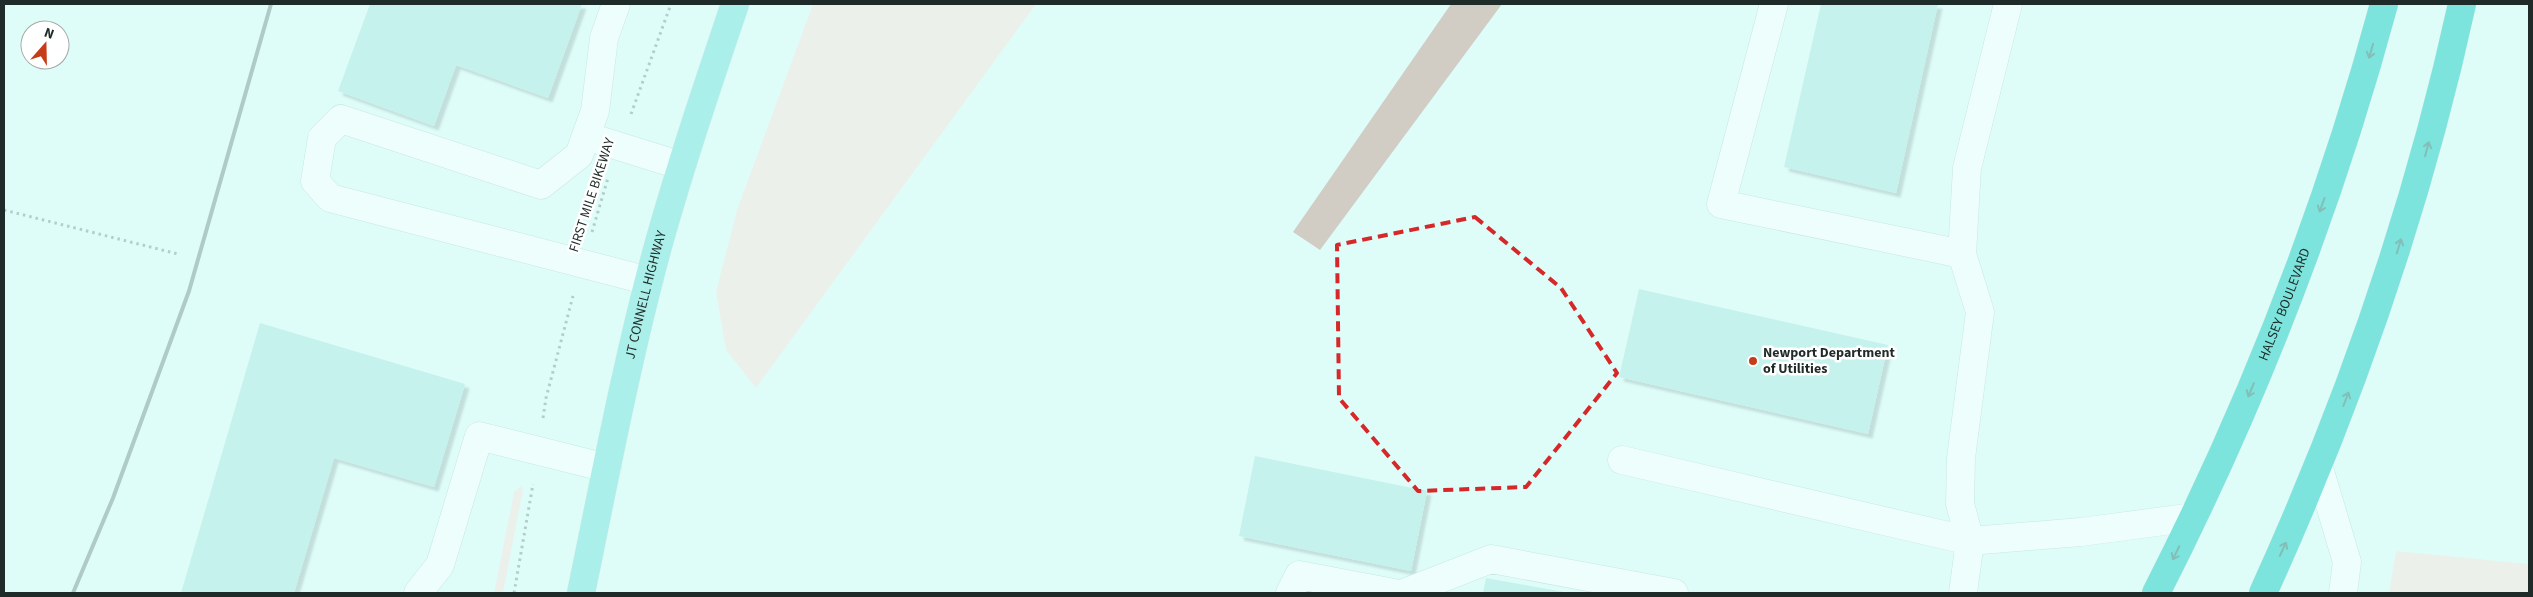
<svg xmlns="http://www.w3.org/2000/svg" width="2533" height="597" viewBox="0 0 2533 597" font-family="'Source Sans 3',sans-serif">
<defs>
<filter id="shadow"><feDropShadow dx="4.5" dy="4.5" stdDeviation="1" flood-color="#0004"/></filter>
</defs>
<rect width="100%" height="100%" fill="#defdf9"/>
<path fill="#fce1da" d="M813 4H1036L756 388 726 350 716 292 737 210Z
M521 486 523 490 503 593H494L514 492Z
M2396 551 2529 564V593H2389Z"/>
<path fill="#c09084" d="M1451 4H1502L1320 250 1293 232Z"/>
<path fill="#a9e4dd" filter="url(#shadow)" d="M370 4H582L548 98 456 65 434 126 338 91Z
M1821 4H1938L1896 193 1784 167Z
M1639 289 1888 345 1868 434 1619 377Z
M260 323 465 384 434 487 334 458 294 593H181Z
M1255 456 1427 491 1411 571 1239 536Z
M1486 578 1564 592V593H1483Z"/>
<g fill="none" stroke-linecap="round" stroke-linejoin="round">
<g stroke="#aeccc8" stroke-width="29">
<path id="minor" d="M616 4 604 38 595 111 579 155 541 185 341 119 322 138 315 181 330 198 649 281
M1774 4 1721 204 1962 254
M586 136 682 166
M1622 460 1970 541 2081 532 2194 517
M2319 468 2347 562 2343 593
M418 593 440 565 479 436 607 468
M1290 593 1299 575 1394 593
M1404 593 1491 559 1674 593
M1963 593 1970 541 1960 504 1961 458 1980 312 1962 254 1967 168 2008 4"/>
</g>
<g stroke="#e0e1e1" stroke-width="29">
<g id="major">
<path id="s1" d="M581 593C605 477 627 360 658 246 681 164 708 84 735 4"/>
</g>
</g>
<g stroke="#e0e1e1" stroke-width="29">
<g id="highway">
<path id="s2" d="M2156 593C2252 405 2329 208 2384 4"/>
<path d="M2263 593C2350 402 2417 210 2462 4"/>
</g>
</g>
<path stroke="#7e9491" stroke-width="3" stroke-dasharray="2.5 4" stroke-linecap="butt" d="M631 114 671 4
M4 210 178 254
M592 232 608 178
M543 418 546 398 573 296
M514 593 533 484"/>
<use href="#minor" stroke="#fff" stroke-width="28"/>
<use href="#major" stroke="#6addd5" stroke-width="28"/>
<use href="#highway" stroke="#06c6b9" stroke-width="28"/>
<path stroke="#788d8a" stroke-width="4" d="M73 593 113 498 189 291 271 4"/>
</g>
<defs><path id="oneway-shaft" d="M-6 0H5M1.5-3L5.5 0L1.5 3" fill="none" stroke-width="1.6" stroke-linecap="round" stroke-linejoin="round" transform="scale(1.25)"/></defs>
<g stroke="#14716a">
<use href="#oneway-shaft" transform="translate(2371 51) rotate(106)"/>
<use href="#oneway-shaft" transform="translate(2427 149) rotate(-75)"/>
<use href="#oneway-shaft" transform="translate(2322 205) rotate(110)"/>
<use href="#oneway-shaft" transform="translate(2399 246) rotate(-73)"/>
<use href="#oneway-shaft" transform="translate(2251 390) rotate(113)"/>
<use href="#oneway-shaft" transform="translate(2346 399) rotate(-69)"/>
<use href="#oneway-shaft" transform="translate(2283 549) rotate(-65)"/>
<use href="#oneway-shaft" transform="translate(2176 553) rotate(116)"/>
</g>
<path d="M0 0H2533V597H0ZM1475 217 1561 288 1617 373 1526 487 1418 491 1339 398 1337 245Z" fill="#defdf9" fill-opacity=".55" fill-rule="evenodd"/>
<path fill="none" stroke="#d62828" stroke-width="4" stroke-dasharray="10 6" stroke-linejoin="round" d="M1475 217 1561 288 1617 373 1526 487 1418 491 1339 398 1337 245Z"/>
<circle fill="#c63c18" stroke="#fff" stroke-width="2" cx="1753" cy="361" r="5"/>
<g text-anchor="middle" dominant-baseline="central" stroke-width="5" stroke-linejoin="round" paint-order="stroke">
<g font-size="14" fill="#1f2b29" stroke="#fff">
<text transform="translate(592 195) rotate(-72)">FIRST MILE BIKEWAY</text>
<text stroke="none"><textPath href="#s1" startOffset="305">JT CONNELL HIGHWAY</textPath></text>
<text stroke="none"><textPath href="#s2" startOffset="316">HALSEY BOULEVARD</textPath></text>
</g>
<g font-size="14" font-weight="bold" fill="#1f2b29" stroke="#fff" text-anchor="start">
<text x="1763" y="353">Newport Department<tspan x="1763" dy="16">of Utilities</tspan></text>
</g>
</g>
<rect width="2533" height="597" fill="none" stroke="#1f2b29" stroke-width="10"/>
<g transform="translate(45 45) rotate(20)"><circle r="24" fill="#ffffff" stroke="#a5aaa9"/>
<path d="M0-4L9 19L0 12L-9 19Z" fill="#c63c18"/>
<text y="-8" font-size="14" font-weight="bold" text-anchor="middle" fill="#1f2b29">N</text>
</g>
</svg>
